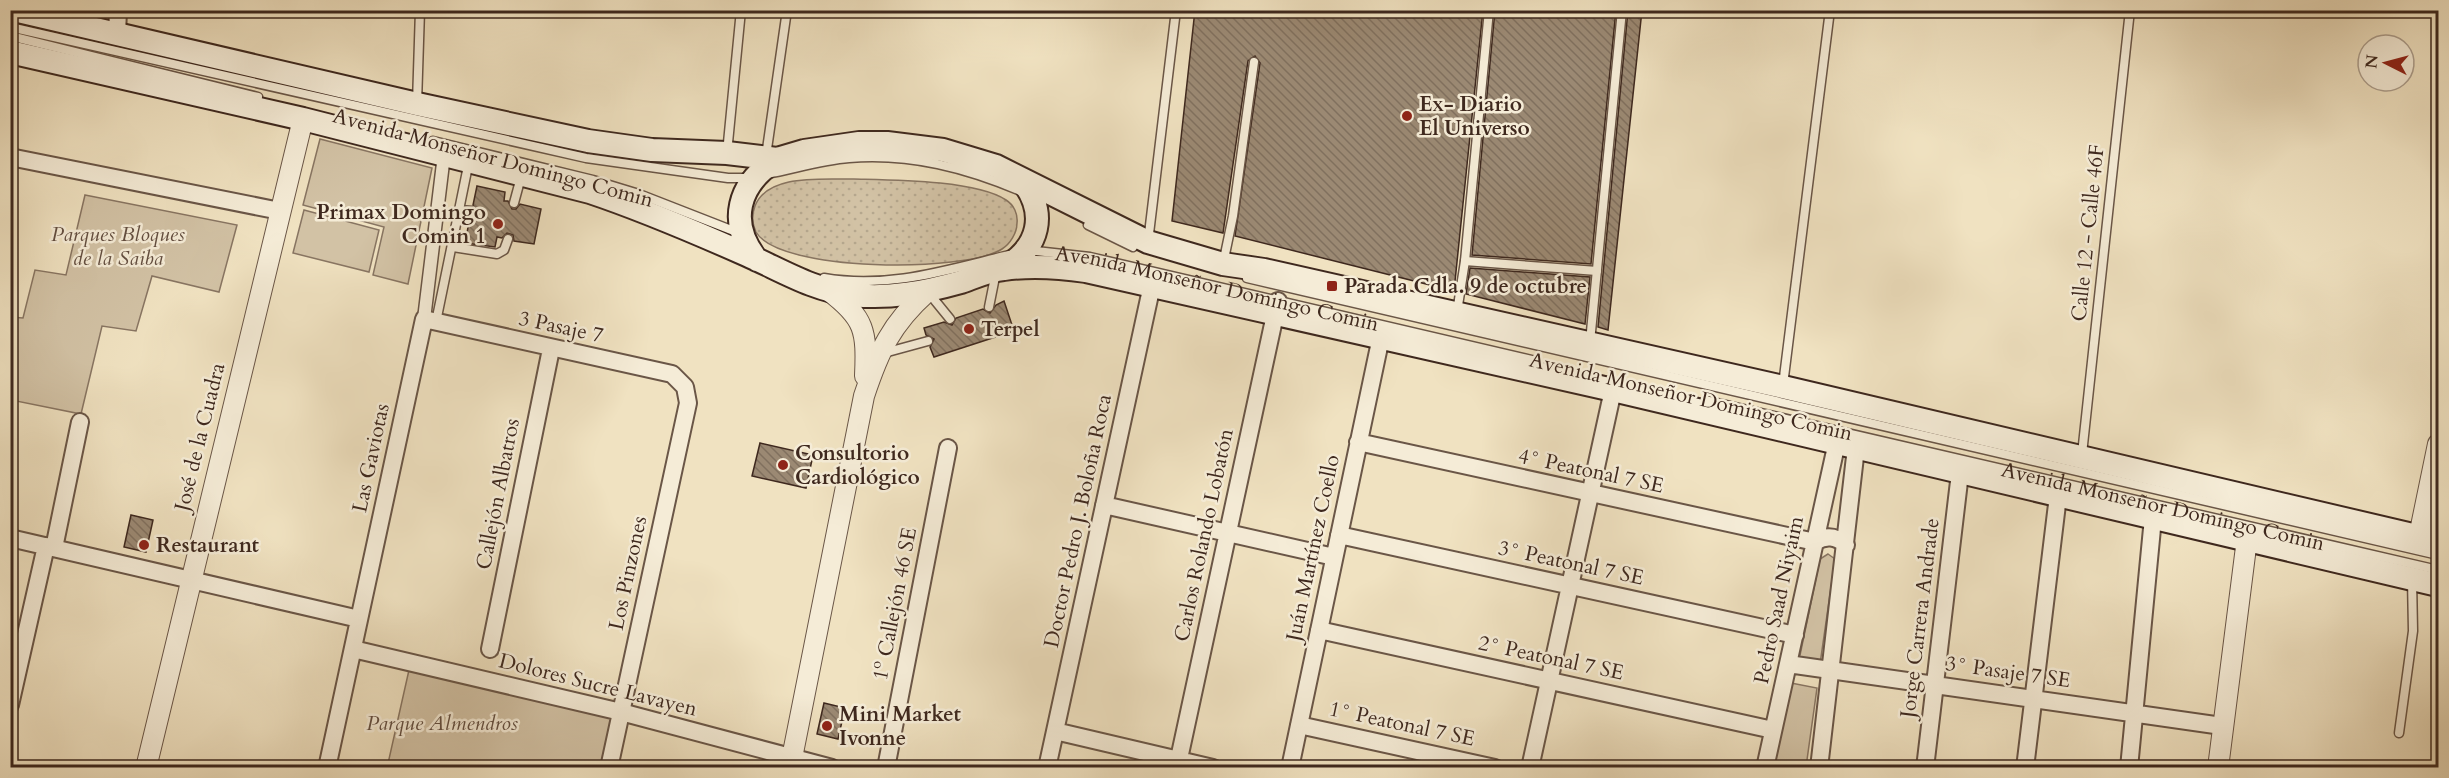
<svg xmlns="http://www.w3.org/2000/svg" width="2449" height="778" viewBox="0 0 2449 778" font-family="Cardo,serif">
<defs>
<pattern id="grass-dots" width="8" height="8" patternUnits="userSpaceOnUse" patternTransform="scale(1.5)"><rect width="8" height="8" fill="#d2c2a5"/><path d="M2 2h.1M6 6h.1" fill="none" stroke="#b5a78e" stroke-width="1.8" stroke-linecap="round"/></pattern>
<pattern id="building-back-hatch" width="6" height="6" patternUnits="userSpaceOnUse" patternTransform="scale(1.5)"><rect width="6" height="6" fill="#9b8973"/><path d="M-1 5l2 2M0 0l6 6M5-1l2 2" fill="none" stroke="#80705e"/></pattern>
</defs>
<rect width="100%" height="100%" fill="#f0e2c1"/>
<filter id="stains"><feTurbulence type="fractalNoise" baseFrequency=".00333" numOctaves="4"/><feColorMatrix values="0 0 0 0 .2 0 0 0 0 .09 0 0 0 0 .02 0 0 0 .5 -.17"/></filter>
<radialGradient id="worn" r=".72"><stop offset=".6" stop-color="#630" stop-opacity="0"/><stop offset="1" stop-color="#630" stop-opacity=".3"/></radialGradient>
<path fill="url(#grass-dots)" stroke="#887562" stroke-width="1.5" d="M854 179C892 180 975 180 1006 200 1014 205 1018 214 1017 223 1017 233 1010 244 1002 249 965 273 779 272 756 232 752 224 752 214 755 206 768 173 824 180 854 179Z"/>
<path fill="#d2c2a5" stroke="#887562" stroke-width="1.5" d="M320 139 432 168 408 284 373 275 384 227 303 205Z
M85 195 237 225 219 292 152 276 136 331 102 326 81 414 11 400 10 317 23 318 35 270 66 275Z
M304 210 379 230 369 272 293 253Z
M1828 554 1835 559 1820 664 1799 660 1820 559Z
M409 670 619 720 609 767 387 768Z
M1791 683 1817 688 1806 767 1772 768Z"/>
<path fill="url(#building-back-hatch)" stroke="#3e281e" stroke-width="1.5" d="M1195 10H1483L1454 291 1235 236 1260 63 1255 56 1248 61 1223 233 1172 221Z
M1495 10H1616L1591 264 1472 255Z
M1628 10H1642L1608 330 1598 327Z
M477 186 505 192 504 201H508L512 209H516L520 204 541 209 534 244 514 241 513 235 507 233 502 238 497 237 495 247 465 243 470 217 478 212 473 205Z
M1470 268 1590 277 1585 324 1466 294Z
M1004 301 1014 331 934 357 930 347 934 339 926 335 924 328 944 322 952 325 956 318 983 309 990 313 996 305Z
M760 443 813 455 806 488 752 476Z
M131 515 153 520 146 552 124 547Z
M824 703 845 708 838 739 817 734Z"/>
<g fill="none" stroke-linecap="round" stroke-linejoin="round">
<g stroke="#6a5647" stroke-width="11">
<g id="service">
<path d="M10 27 586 158 728 178H752"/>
<path d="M10 36 258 97"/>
<path d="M417 103 420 10"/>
<path d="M433 141 593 180 639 194 739 233"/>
<path d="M727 153 741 10"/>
<path d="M766 156 787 10"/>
<path d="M469 161 459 210 472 211"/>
<path d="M767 174C794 169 822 160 849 158 910 153 967 168 1023 192"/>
<path d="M514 203 521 177"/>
<path d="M1088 225 1133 247"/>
<path d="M1148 242 1176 10"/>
<path d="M453 247 497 254 504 250 508 239"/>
<path id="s1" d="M1027 250 1090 257 1536 361"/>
<path d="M1465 261 1597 271"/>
<path d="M1223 264 1233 216 1254 62"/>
<path d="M824 278C889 289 946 270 1009 255"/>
<path d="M1247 278 2438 555"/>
<path d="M928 292 950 319"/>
<path d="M989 307 996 272"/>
<path d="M1457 312 1465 261 1489 10"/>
<path d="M436 322 459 210"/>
<path d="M1590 342 1622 10"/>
<path d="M884 353 928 341"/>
<path d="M1783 385 1830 10"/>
<path id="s2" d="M1709 401 2438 570"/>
<path d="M2082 454 2130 10"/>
<path d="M2399 733 2413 631 2412 579"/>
</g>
</g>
<g stroke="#6a5647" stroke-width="15">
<path id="pedestrian" d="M424 319 444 155"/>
</g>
<g stroke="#6a5647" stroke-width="20">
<path id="minor" d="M117 35 118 10
M10 157 280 211
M1358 442 1815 542C1826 535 1836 536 1846 545
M1104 505 1334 557
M1339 535 1795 635
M10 538 359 619
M54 548 80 422
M1319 630 1773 730
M353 649 621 712 832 768
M490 649 551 349
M1788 664 2222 726
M10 705 46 546
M1299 725 1495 768
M1055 731 1213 768
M327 768 424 319 672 374 685 387 688 403 609 768
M886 768 948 448
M1047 768 1152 285
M1177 768 1278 301
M1290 768 1381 337
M1530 768 1613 390
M1765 768 1837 442
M1819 768 1856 448
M1925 768 1960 473
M2025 768 2058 496
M2129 768 2153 518"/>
</g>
<g stroke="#6a5647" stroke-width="22">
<path id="tertiary" d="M829 291C865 318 867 331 865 376
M2419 536 2438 444
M146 768 303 119
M790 768 864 396C879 351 891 324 927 292
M2218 768 2247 539"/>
</g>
<g stroke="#3e281e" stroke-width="26">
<path id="secondary" d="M14 10 417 104 588 141 652 150 727 153 777 159 804 151 859 143H887L943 150 996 166 1148 242 1223 264 1264 270 1783 387 2438 541
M10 52 303 119 590 192C644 210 695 232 747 255 783 271 813 290 853 295 890 299 925 292 961 282 975 277 990 270 1004 269 1032 265 1059 267 1086 271L1613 390 2438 585
M757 260C727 222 738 184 777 159
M1002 269C1040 248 1048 213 1021 179"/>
</g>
<use href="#service" stroke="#f5ecd7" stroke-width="8"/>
<use href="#pedestrian" stroke="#f5ecd7" stroke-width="12"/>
<use href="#minor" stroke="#f5ecd7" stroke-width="16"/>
<use href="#tertiary" stroke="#f5ecd7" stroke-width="20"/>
<use href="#secondary" stroke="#f5ecd7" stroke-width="22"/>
</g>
<g fill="#8f2418" stroke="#f5ecd7" stroke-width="2">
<circle cx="1407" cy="116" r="6"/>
<circle cx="498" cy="224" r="6"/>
<rect x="1326" y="280" width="12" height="12" rx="3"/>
<circle cx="969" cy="329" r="6"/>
<circle cx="783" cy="465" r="6"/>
<circle cx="144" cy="545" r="6"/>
<circle cx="827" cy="726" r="6"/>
</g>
<g text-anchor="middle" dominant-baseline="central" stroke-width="5" stroke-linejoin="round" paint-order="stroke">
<g font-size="21" font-weight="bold" fill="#3e281e" stroke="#f5ecd7" text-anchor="start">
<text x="1419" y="104">Ex- Diario<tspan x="1419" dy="24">El Universo</tspan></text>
<text x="486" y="212" text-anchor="end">Primax Domingo<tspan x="486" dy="24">Comin 1</tspan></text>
<text x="1344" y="286">Parada Cdla. 9 de octubre</text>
<text x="981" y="329">Terpel</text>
<text x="795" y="453">Consultorio<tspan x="795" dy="24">Cardiológico</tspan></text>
<text x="156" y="545">Restaurant</text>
<text x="839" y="714">Mini Market<tspan x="839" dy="24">Ivonne</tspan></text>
</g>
<g font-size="21" fill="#3e281e" stroke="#f5ecd7">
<text transform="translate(493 158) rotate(15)">Avenida Monseñor Domingo Comin</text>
<text transform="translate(2088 233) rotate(-84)">Calle 12 - Calle 46F</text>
<text stroke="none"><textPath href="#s1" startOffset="194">Avenida Monseñor Domingo Comin</textPath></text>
<text transform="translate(561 327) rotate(12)">3 Pasaje 7</text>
<text transform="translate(1691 397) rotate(13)">Avenida Monseñor Domingo Comin</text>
<text transform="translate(200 437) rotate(-76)">José de la Cuadra</text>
<text transform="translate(371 458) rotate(-78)">Las Gaviotas</text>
<text transform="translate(1591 471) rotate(12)">4° Peatonal 7 SE</text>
<text transform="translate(498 494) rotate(-79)">Callejón Albatros</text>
<text stroke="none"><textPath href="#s2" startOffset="466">Avenida Monseñor Domingo Comin</textPath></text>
<text transform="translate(1078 521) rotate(-78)">Doctor Pedro J. Boloña Roca</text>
<text transform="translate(1204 535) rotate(-78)">Carlos Rolando Lobatón</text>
<text transform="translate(1313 548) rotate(-78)">Juán Martínez Coello</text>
<text transform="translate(1571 563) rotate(12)">3° Peatonal 7 SE</text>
<text transform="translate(628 573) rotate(-78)">Los Pinzones</text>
<text transform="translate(1779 600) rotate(-78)">Pedro Saad Niyaim</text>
<text transform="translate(895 604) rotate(-79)">1º Callejón 46 SE</text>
<text transform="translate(1920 618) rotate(-83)">Jorge Carrera Andrade</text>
<text transform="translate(1551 658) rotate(12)">2° Peatonal 7 SE</text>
<text transform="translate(2008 672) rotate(8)">3° Pasaje 7 SE</text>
<text transform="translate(598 685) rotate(14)">Dolores Sucre Lavayen</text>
<text transform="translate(1402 724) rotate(12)">1° Peatonal 7 SE</text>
</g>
<g font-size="21" font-style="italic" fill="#634e40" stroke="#f5ecd7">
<text x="118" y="234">Parques Bloques<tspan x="118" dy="24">de la Saiba</tspan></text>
<text x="442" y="723">Parque Almendros</text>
</g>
</g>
<rect width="2449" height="778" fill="none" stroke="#f0e2c1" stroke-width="36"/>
<rect x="12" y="12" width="2425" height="754" fill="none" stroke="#3e281e" stroke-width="3"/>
<rect x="18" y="18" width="2413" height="742" fill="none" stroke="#3e281e" stroke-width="1.5"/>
<g transform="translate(2386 63) rotate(276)"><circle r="28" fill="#f5ecd7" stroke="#ac9e8d" stroke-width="1.5"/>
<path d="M0-4.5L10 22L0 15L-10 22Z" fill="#8f2418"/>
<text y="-9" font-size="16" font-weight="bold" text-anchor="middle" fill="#3e281e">N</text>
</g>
<rect width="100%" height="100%" filter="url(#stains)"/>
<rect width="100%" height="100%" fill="url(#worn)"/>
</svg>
